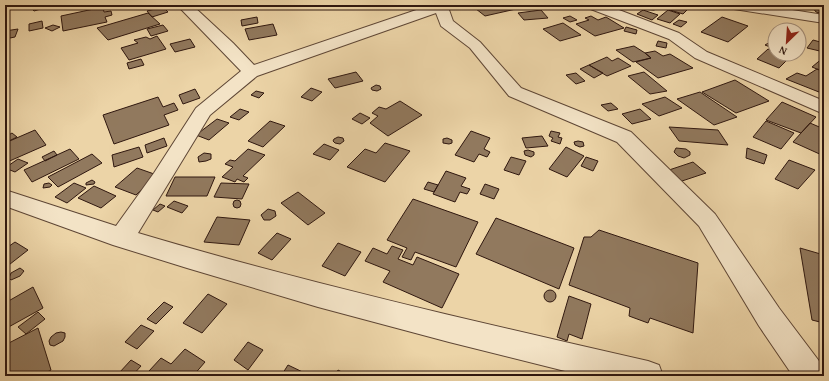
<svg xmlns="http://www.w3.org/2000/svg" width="829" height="381" viewBox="0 0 829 381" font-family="'Gentium Book Plus',serif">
<rect width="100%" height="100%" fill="#ecd4a7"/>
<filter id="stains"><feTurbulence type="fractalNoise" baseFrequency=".005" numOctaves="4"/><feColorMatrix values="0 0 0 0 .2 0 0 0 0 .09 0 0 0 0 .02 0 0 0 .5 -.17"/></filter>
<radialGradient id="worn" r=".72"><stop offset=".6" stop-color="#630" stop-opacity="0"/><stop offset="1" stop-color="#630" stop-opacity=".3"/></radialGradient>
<path fill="#91795e" stroke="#2f170f" d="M5 5H22L5 10Z
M44 5H54L34 11 32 9Z
M64 5H84L68 9Z
M471 5H511L516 9 485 16Z
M647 5 658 8 654 10 642 9V7Z
M671 5H692L683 14 670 10 674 6Z
M103 7 104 12 111 11 112 15 105 17 107 22 63 31 61 16Z
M163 7 168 12 152 17 147 11Z
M813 8 824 10V14L816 12Z
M541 10 548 18 524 20 518 13Z
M643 10 658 15 652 20 637 14Z
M668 10 680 14 670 23 657 19Z
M148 13 160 24 108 40 97 28Z
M570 16 577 20 570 22 563 18Z
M591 16 598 20 606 17 624 28 595 36 576 24 589 20 585 18Z
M257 17 258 23 242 26 241 20Z
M722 17 748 26 728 42 701 32Z
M679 20 687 22 681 27 673 24Z
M42 21 43 28 29 31V24Z
M563 23 581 35 560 41 543 29Z
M273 24 277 35 249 40 245 29Z
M53 25 60 27 52 31 45 28Z
M163 25 168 31 151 36 147 29Z
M626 27 637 30 636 34 624 31Z
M18 29 15 37 5 39V31Z
M157 36 166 49 129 60 121 48 138 43 134 40 146 37 150 39Z
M190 39 195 47 175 52 170 44Z
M775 39V49L765 45Z
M813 40 824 43V52L807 48Z
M658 41 667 43 666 48 656 46Z
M634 46 645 53 651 58 633 62 616 50Z
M768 49 775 52V54H781L790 57 779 68 757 59Z
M655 51 663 56 670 54 693 68 658 78 636 62 651 58 645 53Z
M607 57 612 61 618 58 631 66 607 76 589 65Z
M824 57V72L812 67Z
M141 59 144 65 129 69 127 63Z
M589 65 603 73 594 78 580 69Z
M817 69 824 71V94L786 79 797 73 806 76Z
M356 72 363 81 335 88 328 79Z
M644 72 667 91 650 94 628 76Z
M576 73 585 81 576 84 566 75Z
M735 80 769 101 736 113 702 92Z
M376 85 380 86 381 89 377 91 372 90 371 88Z
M311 88 322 92 312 101 301 97Z
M195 89 200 98 183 104 179 95Z
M256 91 264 93 259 98 251 95Z
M700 92 737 117 714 125 677 99Z
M158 97 163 107 174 103 178 110 164 115 169 125 114 144 103 115Z
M665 97 682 108 659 116 642 104Z
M400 101 422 115 388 136 370 123 378 116 372 113 379 107 386 109Z
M782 102 816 117 801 133 766 120Z
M611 103 618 109 608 111 601 105Z
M240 109 249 112 239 120 230 117Z
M640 109 651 119 632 124 622 114Z
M360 113 370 118 362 124 352 119Z
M217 119 229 123 209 140 196 135Z
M270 121 285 126 263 147 248 141Z
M766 121 794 133 781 149 753 137Z
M810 123 824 129V156L793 142Z
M669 127 718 130 728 145 679 141Z
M35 130 46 145 5 163V143Z
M471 131 490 138 484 149 490 152 487 157 479 154 474 162 455 155Z
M551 131 560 133 558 137 562 138 560 144 551 141 553 138 549 136Z
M12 133 17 137 5 143V137Z
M542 136 548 146 526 148 522 138Z
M338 137 343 138 344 141 340 144 335 143 333 141 334 139Z
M164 138 167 146 147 153 145 145Z
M447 138 452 140V143L449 144 443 143V139Z
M578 141 583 142 584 146 580 147 575 145 574 142Z
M385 143 410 151 385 182 347 167 365 149 376 153Z
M324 144 339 150 330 160 313 154Z
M139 147 143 157 114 167 112 155Z
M566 147 584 156 567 177 549 169Z
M676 148 686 149 690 152V155L684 158 678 156 674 152Z
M747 148 767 155 764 164 746 158Z
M70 149 79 159 32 182 24 170Z
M248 149 265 155 243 176 248 178 244 182 237 179 235 182 222 177 233 167 225 164 230 160 235 161Z
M528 150 534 152V155L531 157 525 155 524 151Z
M54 151 57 155 45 161 42 157Z
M204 153 211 154V159L206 161 199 162 198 157Z
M92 154 102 163 58 187 48 177Z
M511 157 526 161 519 175 504 170Z
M586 157 598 161 593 171 581 166Z
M18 159 28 163 15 172 5 168Z
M789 160 815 170 798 189 775 179Z
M693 162 706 173 676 183 666 171Z
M137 168 157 175 136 195 115 187Z
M446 171 466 178 461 186 470 189 467 194 460 192 455 202 433 194Z
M175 177H215L207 196H166Z
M92 180 95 182 94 184 86 185V183Z
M428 182 438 185 434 192 424 189Z
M49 183 52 185 50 187 43 188 44 184Z
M74 183 86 188 67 203 55 197Z
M221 183 249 184 242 199 214 197Z
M485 184 499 189 494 199 480 194Z
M94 186 116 196 101 208 78 198Z
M298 192 325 213 308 225 281 203Z
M413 199 478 222 456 267 415 252 411 260 402 257 407 248 387 240Z
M233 204a4 4 0 1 1 8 0a4 4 0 1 1-8 0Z
M174 201 188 206 182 213 167 207Z
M160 204 165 206 158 212 153 210Z
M268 209 275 211 276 216 270 220H264L261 215Z
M217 217 250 220 239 245 204 242Z
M496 218 574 248 559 289 476 254Z
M599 230 698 263 693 333 650 318 648 323 629 316 630 308 569 285 584 237H591Z
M277 233 291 239 272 260 258 253Z
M15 242 28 250 5 268V249Z
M338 243 361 252 345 276 322 266Z
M392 246 403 250 398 259 413 265 417 257 459 274 442 308 383 282 390 271 365 261 373 248 387 254Z
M800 248 824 255V323L812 320Z
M20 268 24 271 20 276 11 280 9 278 11 273Z
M33 287 43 308 5 329V303Z
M544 296a6 6 0 1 1 12 0a6 6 0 1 1-12 0Z
M208 294 227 304 202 333 183 323Z
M569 296 591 304 582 339 569 334 567 341 557 337Z
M164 302 173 307 156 324 147 319Z
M38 312 45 319 26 334 18 327Z
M141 325 154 331 137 349 125 342Z
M38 328 51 370 40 376H5V345Z
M61 332 65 333V337L63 341 54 346 50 345 49 341 51 337 56 333Z
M248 342 263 350 248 370 234 360Z
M185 349 205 362 193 376H156L149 371 161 358 171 364Z
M131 360 141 366 132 376H125L119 373Z
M288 365 311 376H281Z
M338 370 349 376H335Z"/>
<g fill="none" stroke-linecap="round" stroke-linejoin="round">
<g stroke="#5e4635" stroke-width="2">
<path id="minor" d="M177 5H192L233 43 254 65 431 5H449L448 7 453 21 480 42 521 88 631 132 715 214 779 308 822 365 824 376H793L759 326 699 226 617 142 509 96 470 48 441 26 436 13 257 76 210 115 138 233C306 283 477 322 648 361L659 365 663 376H585L449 342 318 307 187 268 113 245 5 206V190L116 226 154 173 196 108 241 71Z
M586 5H606L679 33 707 52 824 101V114L695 58 669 39 588 8Z
M727 5H761L824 15V23L734 9 729 8Z"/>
</g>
<use href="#minor" fill="#f3e3c6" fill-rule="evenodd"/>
</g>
<rect width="829" height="381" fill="none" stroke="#ecd4a7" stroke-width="20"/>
<rect x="6" y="6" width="817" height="369" fill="none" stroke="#2f170f" stroke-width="2"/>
<rect x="10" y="10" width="809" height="361" fill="none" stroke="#2f170f"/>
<g transform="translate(787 42) rotate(205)"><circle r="19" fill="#f3e3c6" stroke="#a5917d"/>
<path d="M0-3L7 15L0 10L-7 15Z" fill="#8f2418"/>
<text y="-6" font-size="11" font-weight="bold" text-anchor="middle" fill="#2f170f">N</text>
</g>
<rect width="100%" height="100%" filter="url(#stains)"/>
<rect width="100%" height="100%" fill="url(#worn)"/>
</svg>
